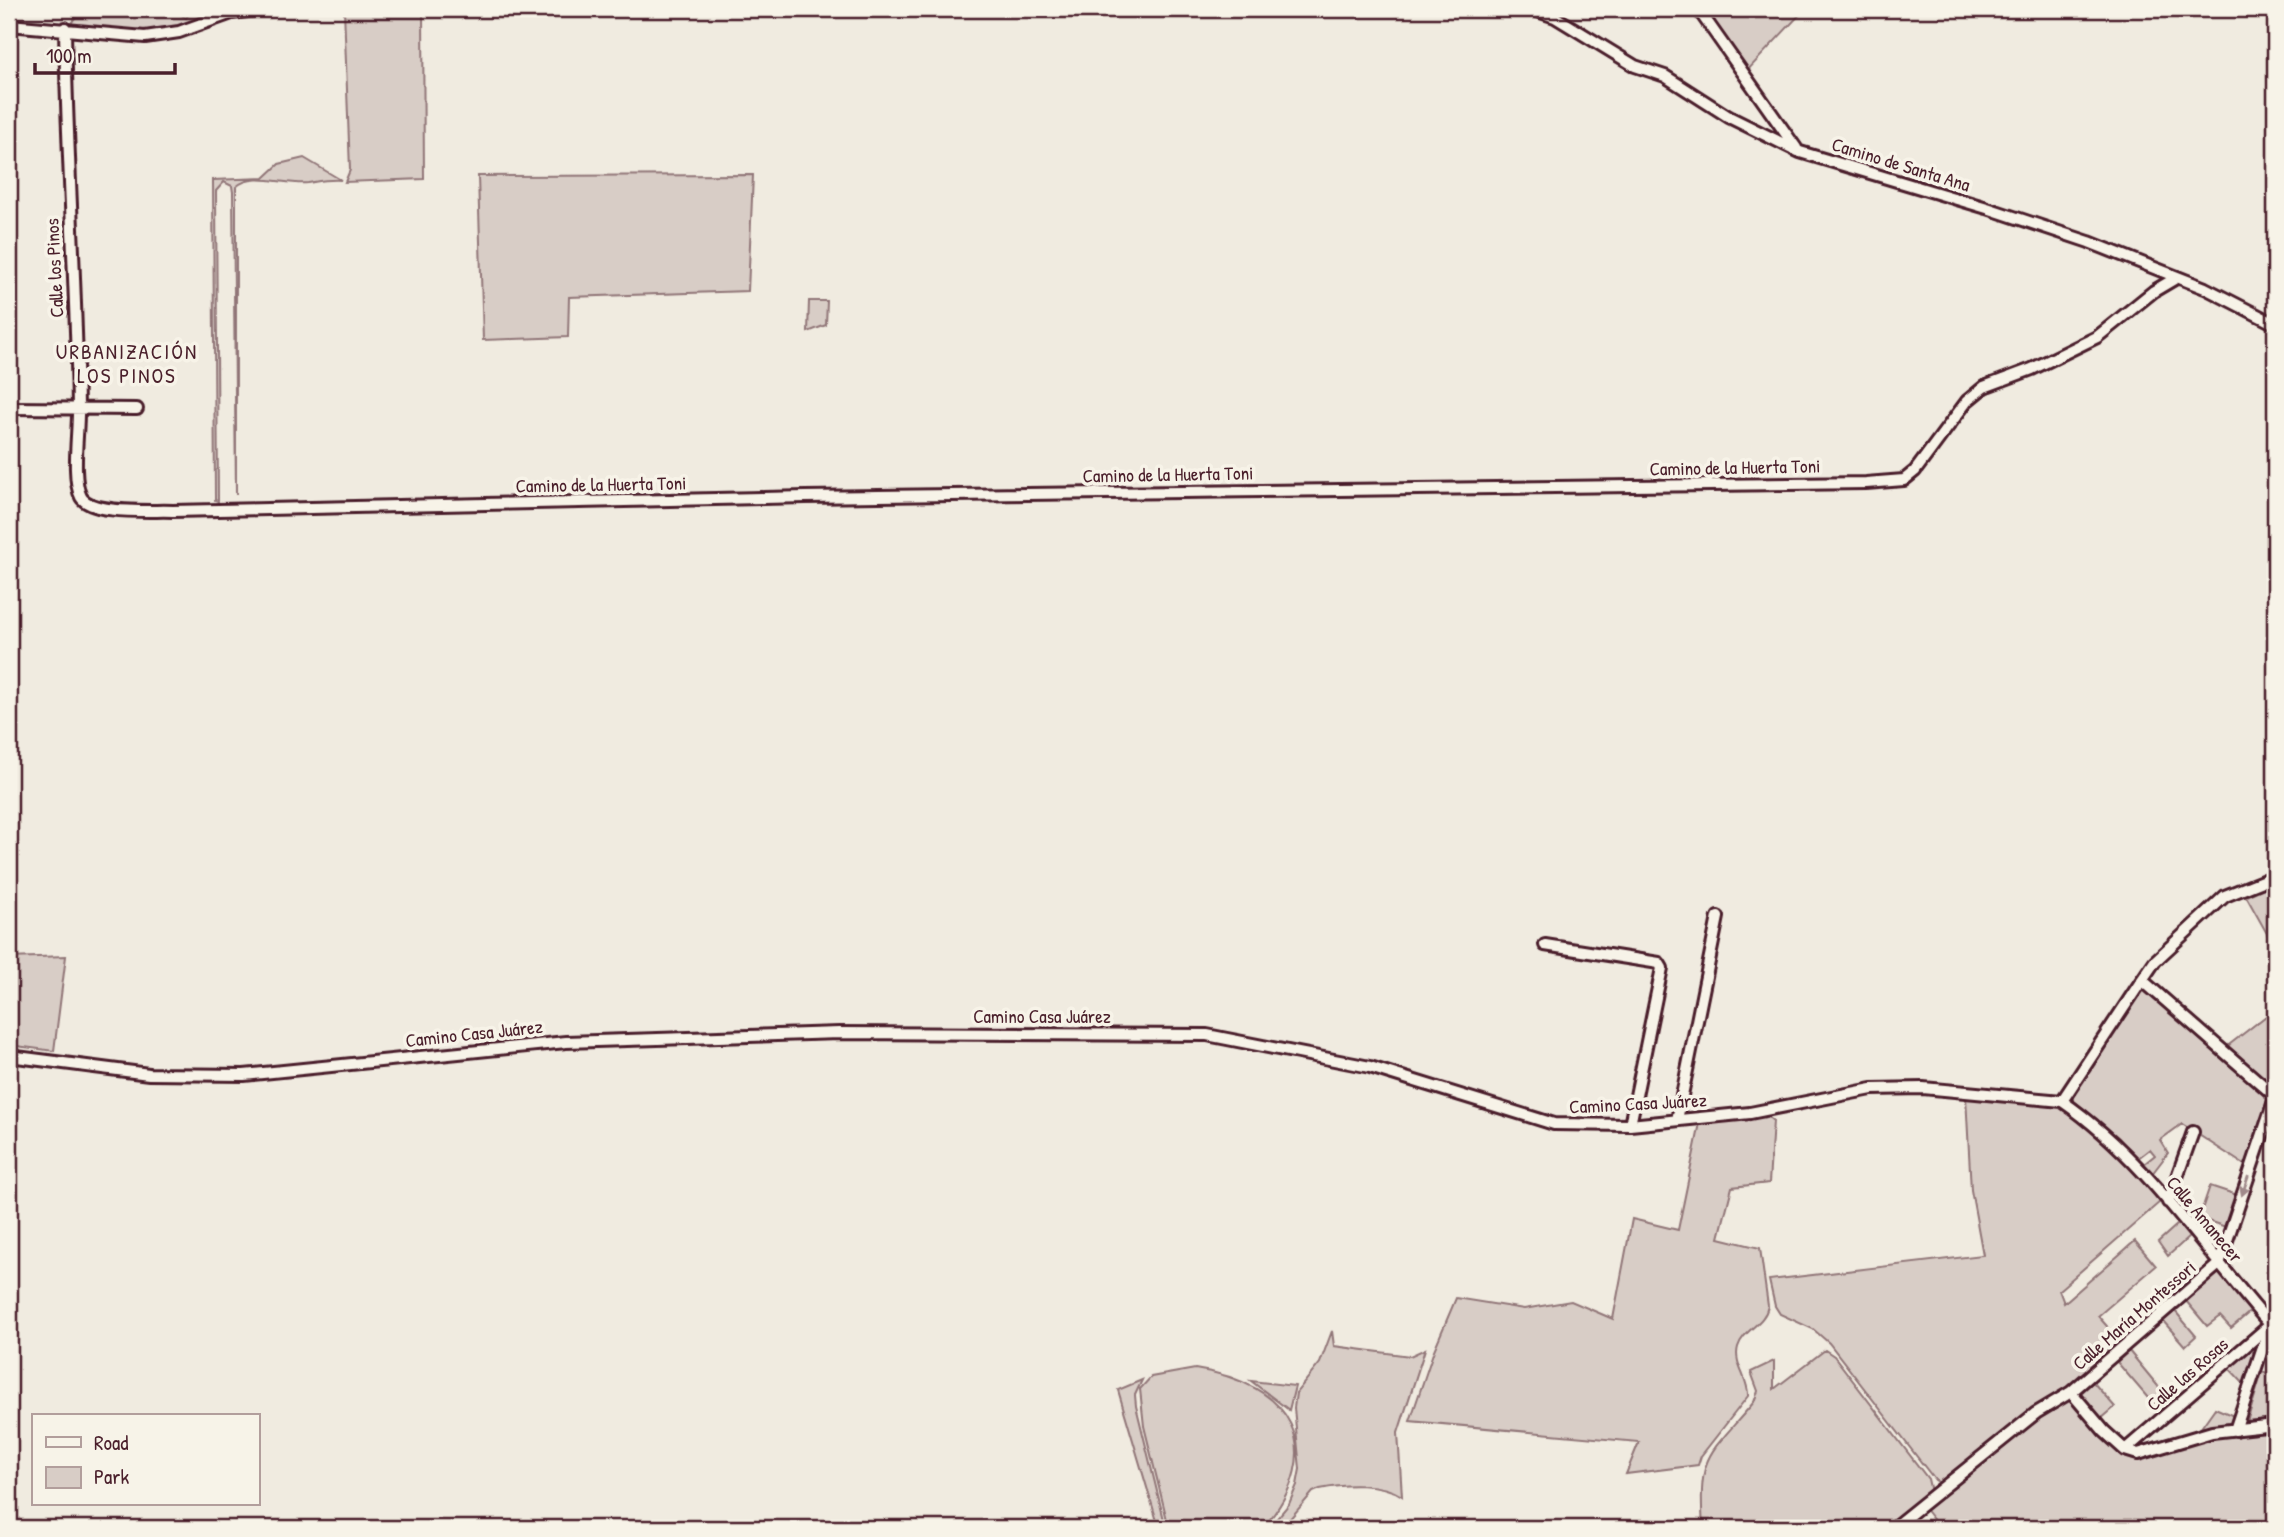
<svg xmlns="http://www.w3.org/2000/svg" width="2284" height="1537" viewBox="0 0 2284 1537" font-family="'Patrick Hand',sans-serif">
<rect width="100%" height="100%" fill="#f0ebe0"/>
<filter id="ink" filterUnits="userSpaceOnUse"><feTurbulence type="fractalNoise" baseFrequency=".0143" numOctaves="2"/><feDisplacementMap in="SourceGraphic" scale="14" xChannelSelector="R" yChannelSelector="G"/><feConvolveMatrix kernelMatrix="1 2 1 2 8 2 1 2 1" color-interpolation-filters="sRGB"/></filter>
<g filter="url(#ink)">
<path fill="#d8cdc6" stroke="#917678" stroke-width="2" d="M81 9H172L186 18 193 9H237L184 27 147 32 70 25Z
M344 9H423L424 179 345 182 350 170Z
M1704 9H1805L1746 72Z
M304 158 341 180C329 179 320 181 308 183 287 186 253 171 236 187V495L233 192 232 186 224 182 216 191 218 501 215 500 213 180 264 178 279 164Z
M753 175 748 291 569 297 568 337 483 340 478 176Z
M809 301H827L826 325 808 332Z
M2275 883V948L2246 896Z
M66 956 54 1051 9 1045V958Z
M2144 989 2269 1097 2246 1166 2182 1124 2160 1140 2168 1153 2152 1174 2144 1164 2155 1155 2150 1149 2137 1159 2119 1138 2073 1100V1093L2139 993Z
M2275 1009V1088L2225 1048Z
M1966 1096C1995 1099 2030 1098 2058 1106 2092 1116 2138 1175 2160 1202L2059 1290 2064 1303 2135 1241 2156 1266 2098 1316 2120 1341 2067 1390 2051 1398 1942 1484 1935 1480 1829 1343 1813 1329 1780 1314 1775 1306 1769 1280 1983 1255 1971 1190Z
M1767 1116 1773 1121 1769 1183 1732 1187 1719 1238 1760 1248 1768 1306C1765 1324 1743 1330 1738 1347 1733 1364 1749 1379 1748 1396L1701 1456 1698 1465 1626 1474 1639 1442 1410 1421 1434 1350 1456 1298 1524 1309 1571 1301 1613 1319 1632 1219 1678 1230 1700 1123Z
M2210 1186 2237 1195 2226 1227 2199 1218Z
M2178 1224 2189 1237 2168 1256 2158 1242Z
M2219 1272 2252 1310 2231 1328 2220 1316 2207 1326 2186 1301Z
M2175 1311 2196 1336 2185 1346 2163 1321Z
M1332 1331 1334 1346 1410 1356 1425 1349 1398 1433 1402 1496C1381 1482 1344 1484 1320 1489L1313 1492 1282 1528H1269L1289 1504 1297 1485 1300 1469 1294 1408 1296 1393 1320 1363Z
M1825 1350 1834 1356 1928 1479 1931 1492 1888 1528H1703C1698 1452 1708 1457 1754 1402L1758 1391 1751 1372 1774 1361V1389Z
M2251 1350 2255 1354 2245 1385 2229 1368Z
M2129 1351 2171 1402 2160 1412 2117 1362Z
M1195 1369C1291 1383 1331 1449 1263 1528H1169L1144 1426 1140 1389 1151 1377Z
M2262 1372 2275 1377V1413L2272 1421 2247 1422Z
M1142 1380 1135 1395 1136 1406 1166 1528H1159L1118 1390Z
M1251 1381 1295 1386 1289 1410Z
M2093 1382 2115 1407 2101 1419 2079 1395Z
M2061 1401H2076L2136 1456 2184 1442 2275 1427V1528H1940L1924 1508Z
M2215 1408 2234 1416 2230 1426 2198 1432Z"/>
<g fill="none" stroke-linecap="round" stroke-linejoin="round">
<g stroke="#4a1f2b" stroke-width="16">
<path id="minor" d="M1531 9 1555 17 1635 66 1665 76 1729 117 1800 152 1987 208 2089 242 2205 288 2275 324
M1698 9 1796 148
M9 25 145 37 179 32 232 13 263 9
M65 28C67 154 76 280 78 407 79 430 71 477 81 497 91 515 153 510 173 511L805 497 1866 483 1904 480 1915 471 1967 401 1984 387 2032 369 2097 337 2154 291 2176 278
M9 408 137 409
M1545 945 1659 963 1662 968 1630 1125
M2142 980 2155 961 2225 896 2275 876
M9 1056 149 1074 244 1075 566 1042 839 1033 1207 1035 1370 1067 1554 1124 1630 1125 1750 1113 1872 1089 1923 1088 2062 1101 2142 980 2275 1096
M2062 1101C2149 1161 2206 1253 2275 1330
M1677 1120 1718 917
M2168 1202 2193 1132
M2071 1392 2104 1431 2125 1450 2138 1454 2212 1432 2275 1425
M2235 1430 2275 1311
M2125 1450 2270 1325
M1893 1528 2036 1413 2071 1392 2219 1264 2275 1098"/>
</g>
<use href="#minor" stroke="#f7f3e8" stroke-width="10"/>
</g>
<defs><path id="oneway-solid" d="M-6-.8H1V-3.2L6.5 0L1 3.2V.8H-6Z" transform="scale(1.75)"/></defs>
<use fill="#a0898a" href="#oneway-solid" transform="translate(2245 1186) rotate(109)"/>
</g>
<g text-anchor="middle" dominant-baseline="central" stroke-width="7" stroke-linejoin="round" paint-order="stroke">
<g font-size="19" fill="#4a1f2b" stroke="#f7f3e8">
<text transform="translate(1901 164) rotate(17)">Camino de Santa Ana</text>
<text transform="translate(54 268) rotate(-93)">Calle los Pinos</text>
<text transform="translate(1735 467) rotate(-1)">Camino de la Huerta Toni</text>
<text transform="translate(1168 474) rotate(-1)">Camino de la Huerta Toni</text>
<text transform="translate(601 484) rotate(-1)">Camino de la Huerta Toni</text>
<text x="1042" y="1016">Camino Casa Juárez</text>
<text transform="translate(474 1033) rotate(-6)">Camino Casa Juárez</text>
<text transform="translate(1638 1103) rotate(-3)">Camino Casa Juárez</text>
<text transform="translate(2205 1219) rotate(50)">Calle Amanecer</text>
<text transform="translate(2134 1315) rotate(-41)">Calle María Montessori</text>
<text transform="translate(2187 1374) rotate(-41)">Calle las Rosas</text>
</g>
<g font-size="21" letter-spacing="2" fill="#4a1f2b" stroke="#f7f3e8">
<text x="127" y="351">URBANIZACIÓN<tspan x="127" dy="24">LOS PINOS</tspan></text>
</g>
</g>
<rect width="2284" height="1537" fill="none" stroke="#f7f3e8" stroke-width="35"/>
<rect x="18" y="18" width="2249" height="1502" fill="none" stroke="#4a1f2b" stroke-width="2.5" filter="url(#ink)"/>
<rect x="32" y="1414" width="228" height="91" fill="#f7f3e8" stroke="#b29e9c" stroke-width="2"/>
<rect x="46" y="1437" width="35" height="10" fill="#f7f3e8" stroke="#b29e9c" stroke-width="2"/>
<text x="94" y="1450" font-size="21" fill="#4a1f2b">Road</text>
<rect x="46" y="1467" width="35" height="21" fill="#d8cdc6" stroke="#b29e9c" stroke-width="2"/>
<text x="94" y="1484" font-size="21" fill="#4a1f2b">Park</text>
<path d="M35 63v10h140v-10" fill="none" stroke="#4a1f2b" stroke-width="3.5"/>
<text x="46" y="63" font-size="21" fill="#4a1f2b" stroke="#f7f3e8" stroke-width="5" paint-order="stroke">100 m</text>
</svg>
